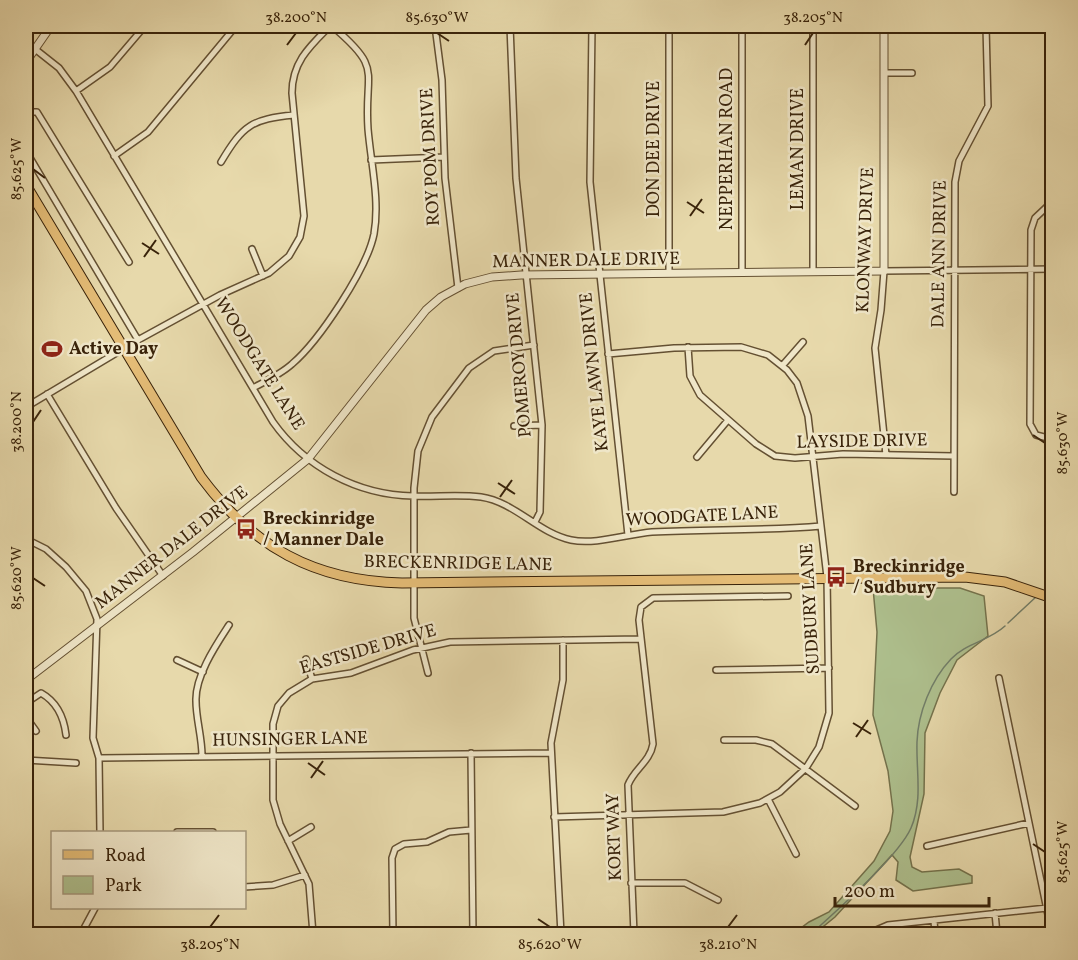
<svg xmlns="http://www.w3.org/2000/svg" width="1078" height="960" viewBox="0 0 1078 960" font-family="Vollkorn,serif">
<rect width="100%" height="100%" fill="#e7d9ab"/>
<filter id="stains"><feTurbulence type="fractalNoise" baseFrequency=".00333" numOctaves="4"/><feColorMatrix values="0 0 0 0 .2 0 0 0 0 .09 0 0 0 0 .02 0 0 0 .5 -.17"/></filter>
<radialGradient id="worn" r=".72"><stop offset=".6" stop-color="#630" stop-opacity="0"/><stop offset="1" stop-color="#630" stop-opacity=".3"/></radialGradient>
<path fill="#aec08e" stroke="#74724c" stroke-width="1.5" d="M873 588H960L984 596 988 636 957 660 940 693 925 733 924 794 910 857 912 867 922 872 959 869 972 876V883L913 891 896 880 898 862 892 855 835 917 814 934H793L809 922 829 912 874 861 890 831 893 811 888 771 873 715 877 632Z"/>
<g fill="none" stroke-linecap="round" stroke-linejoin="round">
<path stroke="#717e69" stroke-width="1.5" d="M1044 591 1052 585
M1008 623 1037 596
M811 934C836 911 898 857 911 828 923 800 916 771 917 742 918 713 931 680 951 659 966 643 989 641 1005 626"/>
<g stroke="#645032" stroke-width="8">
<path id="minor" d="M435 26 442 80 445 178 458 288
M510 26 516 178 542 425 540 512 535 522
M592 26 590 182 628 535
M669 26V273
M35 49 59 68 76 91 273 422C305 467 357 495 413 496 435 497 459 494 481 497 515 502 538 533 571 540 596 545 627 534 652 532 709 529 765 531 821 526
M884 73H912
M76 91 110 67 145 26
M26 118 33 112H37L129 262
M26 151 138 340
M114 156 148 132 236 26
M371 160 444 157
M221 162C243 125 252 119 294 115
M1052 202 1035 218 1031 230 1030 424 1036 435 1052 439
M252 249 263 276
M813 272V26
M742 273V26
M688 347 690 376 700 395 756 444 775 456 795 458 843 454 954 456
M782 366 803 342
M253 388C266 381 281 374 292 364 319 341 367 269 374 234 380 200 371 164 368 129 364 69 384 70 332 26
M47 394 116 508 163 576
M26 407 138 340 220 295 269 273 289 256 300 237 304 216 292 93C292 62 310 46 330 26
M514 426 542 425
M886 455 875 348 881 310 884 271 1052 269
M697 457 728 420
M954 492 955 182 959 161 988 106 986 26
M26 539 46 549 66 567 86 591 97 619 93 738 99 758 100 832
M306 659 312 679
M177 660 203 672
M716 670 829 668
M428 673 414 618V488L418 451 432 417 469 368 494 351 534 345
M999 678 1052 934
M26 703 41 693C57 702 64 718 66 735
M26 717 36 731
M724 740H756L772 744 855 806
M471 753 473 934
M202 756C202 737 196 719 196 701 195 676 216 645 229 625
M99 758 551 753
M26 760 76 763
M768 799 796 854
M554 817 723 812 760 803 780 792 806 768 819 747 829 713 827 577 808 416 797 383 787 370 768 355 741 347 674 348 608 354
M177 832H213
M288 841 311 827
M927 846 1029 823
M631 883H685L718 900
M244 887 273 885 305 875
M995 913 997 934
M934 920 935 934
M81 934 95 908
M313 934 309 884 280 824 273 800V724L278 706 289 693 312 679 351 673 413 650 450 642 641 639
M393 934 392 858 395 849 404 844 427 842 449 832 471 830
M561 934 551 743 563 680V640
M634 934 628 785C634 769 650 762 653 744L639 620 641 607 653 598 788 596
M867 934 888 925 1047 908"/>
</g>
<g stroke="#645032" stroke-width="9">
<path id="tertiary" d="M26 62 51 26
M26 680 193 552 308 459 426 310 441 297 465 284 492 277 521 275 884 271V26"/>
</g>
<g stroke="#39230a" stroke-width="11">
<path id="primary" d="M26 185 201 477C253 547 314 581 402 583L965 577 1005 582 1052 598"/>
</g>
<use href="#minor" stroke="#efe6c8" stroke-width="5"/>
<use href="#tertiary" stroke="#efe6c8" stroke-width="7"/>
<use href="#primary" stroke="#e4bc76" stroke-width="9"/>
</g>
<path fill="none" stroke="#39230a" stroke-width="2" d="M437 33 449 41M287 45 296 33M805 45 813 33M33 169 45 178M687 202 704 213M690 216 702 199M142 243 159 254M144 257 156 240M33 422 41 410M1033 435 1045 443M498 483 515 494M500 497 512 480M33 578 45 586M853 723 871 734M856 737 868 720M308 763 325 775M311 778 323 761M1033 844 1045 852M538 919 550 927M210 927 219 915M728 927 737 915"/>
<defs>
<g id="stadium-bare" transform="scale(1.62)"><path d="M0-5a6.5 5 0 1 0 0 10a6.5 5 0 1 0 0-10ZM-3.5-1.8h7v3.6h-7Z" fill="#8f2418" stroke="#efe6c8" stroke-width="2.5" paint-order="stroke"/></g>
<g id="bus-bare" transform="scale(1.62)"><path d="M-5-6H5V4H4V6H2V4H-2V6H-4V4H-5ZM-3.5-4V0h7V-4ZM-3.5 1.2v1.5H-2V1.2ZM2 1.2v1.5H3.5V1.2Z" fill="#8f2418" stroke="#efe6c8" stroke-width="2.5" paint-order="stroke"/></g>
</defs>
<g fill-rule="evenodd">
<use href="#stadium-bare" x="52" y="349"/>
<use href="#bus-bare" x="246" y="529"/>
<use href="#bus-bare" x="836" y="577"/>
</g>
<g text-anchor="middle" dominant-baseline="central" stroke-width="5" stroke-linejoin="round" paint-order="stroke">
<g font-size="18" fill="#39230a" stroke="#efe6c8">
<text transform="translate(654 149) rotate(-90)">DON DEE DRIVE</text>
<text transform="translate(727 149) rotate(-90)">NEPPERHAN ROAD</text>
<text transform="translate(798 149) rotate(-90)">LEMAN DRIVE</text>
<text transform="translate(431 157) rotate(-93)">ROY POM DRIVE</text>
<text transform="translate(866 240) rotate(-88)">KLONWAY DRIVE</text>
<text transform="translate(940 254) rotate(-89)">DALE ANN DRIVE</text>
<text transform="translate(586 261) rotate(-1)">MANNER DALE DRIVE</text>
<text transform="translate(259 364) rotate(58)">WOODGATE LANE</text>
<text transform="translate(520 365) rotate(-95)">POMEROY DRIVE</text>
<text transform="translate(595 372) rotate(-96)">KAYE LAWN DRIVE</text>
<text transform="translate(862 442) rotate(-1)">LAYSIDE DRIVE</text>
<text transform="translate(702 517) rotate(-3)">WOODGATE LANE</text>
<text transform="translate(172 548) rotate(-38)">MANNER DALE DRIVE</text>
<text transform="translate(458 564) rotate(1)">BRECKENRIDGE LANE</text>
<text transform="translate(811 609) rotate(-93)">SUDBURY LANE</text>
<text transform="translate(368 650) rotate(-16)">EASTSIDE DRIVE</text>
<text transform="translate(290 740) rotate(-1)">HUNSINGER LANE</text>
<text transform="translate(615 837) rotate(-92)">KORT WAY</text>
</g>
<g font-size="18" font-weight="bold" fill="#39230a" stroke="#efe6c8" text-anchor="start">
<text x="69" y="349">Active Day</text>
<text x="263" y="519">Breckinridge<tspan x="263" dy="21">/ Manner Dale</tspan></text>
<text x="853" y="567">Breckinridge<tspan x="853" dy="21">/ Sudbury</tspan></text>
</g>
</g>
<rect width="1078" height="960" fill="none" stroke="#e7d9ab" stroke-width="66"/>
<rect x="51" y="831" width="195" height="78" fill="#efe6c8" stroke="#a6987c" stroke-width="1.5"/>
<rect x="63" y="850" width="30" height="9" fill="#e4bc76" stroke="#a6987c" stroke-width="1.5"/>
<text x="105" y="861" font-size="18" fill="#39230a">Road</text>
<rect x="63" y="876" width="30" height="18" fill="#aec08e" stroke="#a6987c" stroke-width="1.5"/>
<text x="105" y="891" font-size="18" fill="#39230a">Park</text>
<path d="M835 897v9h154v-9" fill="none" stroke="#39230a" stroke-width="3"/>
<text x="844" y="897" font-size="18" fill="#39230a" stroke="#efe6c8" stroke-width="4.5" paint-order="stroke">200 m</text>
<rect x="33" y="33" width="1012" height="894" fill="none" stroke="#39230a" stroke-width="2"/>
<g font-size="15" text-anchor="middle" fill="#39230a">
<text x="296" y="22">38.200°N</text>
<text x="437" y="22">85.630°W</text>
<text x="813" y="22">38.205°N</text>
<text transform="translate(16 169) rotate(-90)" y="5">85.625°W</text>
<text transform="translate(16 422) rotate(-90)" y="5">38.200°N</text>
<text transform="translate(1062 443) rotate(-90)" y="5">85.630°W</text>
<text transform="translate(16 578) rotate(-90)" y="5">85.620°W</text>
<text transform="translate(1062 852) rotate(-90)" y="5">85.625°W</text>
<text x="210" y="949">38.205°N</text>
<text x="550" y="949">85.620°W</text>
<text x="728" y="949">38.210°N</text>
</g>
<rect width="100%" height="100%" filter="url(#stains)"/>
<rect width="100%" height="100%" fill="url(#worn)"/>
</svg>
